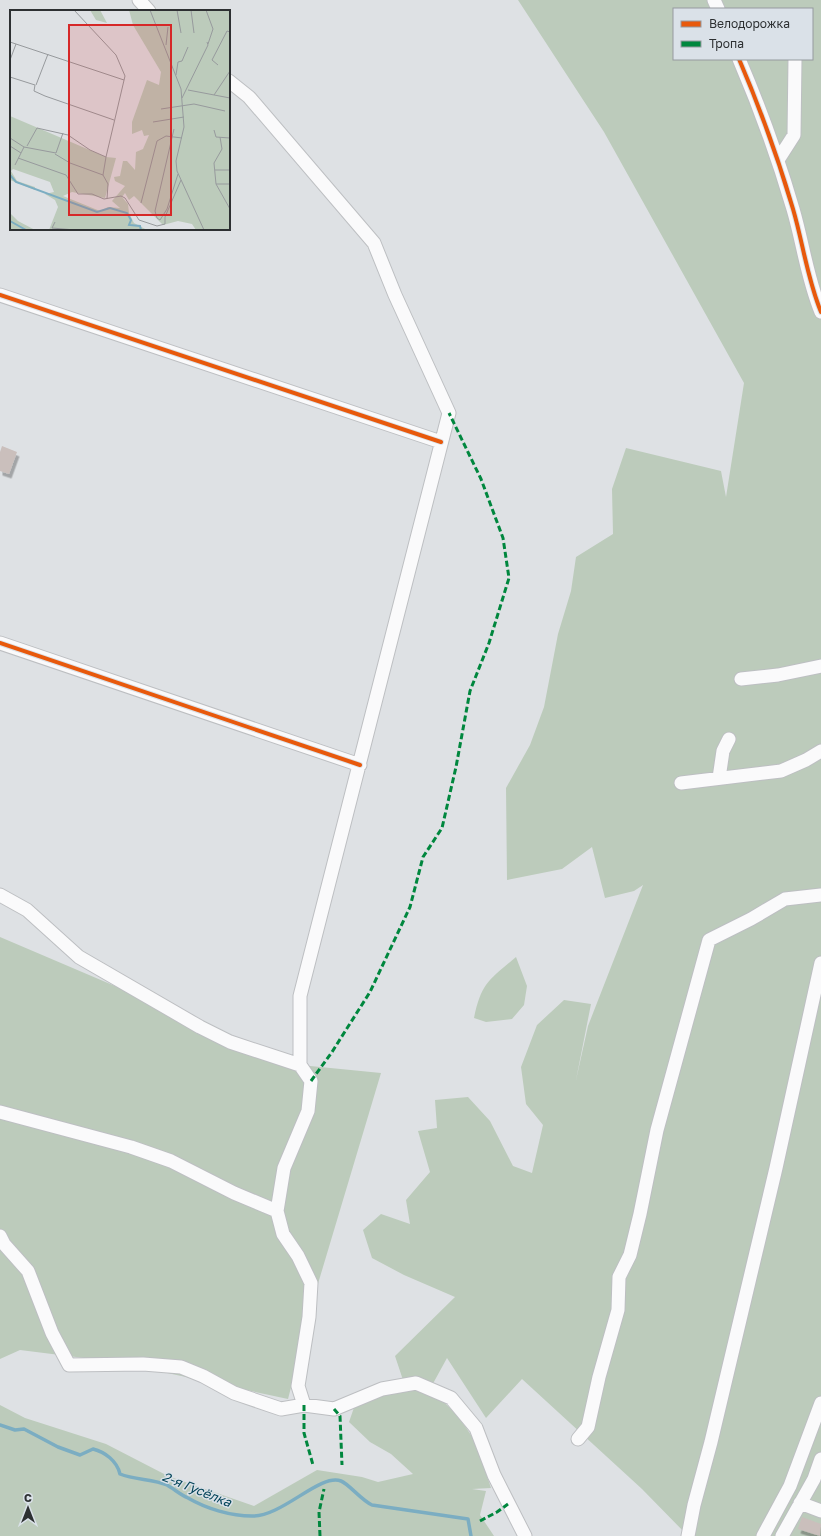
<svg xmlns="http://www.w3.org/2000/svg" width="821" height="1536" viewBox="0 0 821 1536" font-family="'Golos Text',sans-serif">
<defs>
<filter id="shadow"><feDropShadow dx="2.5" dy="4.5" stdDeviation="0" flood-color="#0004"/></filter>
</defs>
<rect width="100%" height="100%" fill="#dee1e4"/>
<path fill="#bccbbb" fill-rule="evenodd" d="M518 0H821V1536H688L642 1489 522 1379 486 1418 447 1358 430 1389C448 1405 465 1422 476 1444 482 1458 486 1474 491 1488L472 1489 486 1491 480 1515 494 1536H0V1405L25 1418 106 1444 168 1476 254 1506 317 1470 362 1477 378 1482 413 1474 391 1454 370 1442 349 1422 357 1399 403 1380 395 1356 455 1297 404 1275 372 1258 363 1230 381 1214 410 1224 406 1200 430 1172 418 1131 437 1128 435 1100 468 1097 490 1121 513 1166 532 1173 543 1125 526 1104 521 1067 537 1025 564 1000 591 1004 576 1080 588 1026 643 885 634 891 605 898 592 847 562 869 507 880 506 788 530 745 544 707 558 634 571 591 576 557 613 534 612 489 626 448 721 471 726 497 744 383 604 132ZM674 9H812V59H674Z
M0 937 300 1065 381 1073 317 1287 288 1399 116 1362 20 1350 0 1359Z
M516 957 527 986 524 1005 512 1019 486 1022 474 1018C481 983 490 979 516 957Z"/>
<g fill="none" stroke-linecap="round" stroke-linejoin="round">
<path stroke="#7badc2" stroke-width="3.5" d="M0 1425 15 1430 24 1429 58 1447 80 1455 93 1449C105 1452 117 1461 120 1474 135 1480 153 1479 167 1485 174 1489 181 1495 188 1498 207 1509 231 1516 252 1516 282 1517 320 1473 341 1481 349 1484 361 1500 372 1505L468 1519 471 1536"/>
</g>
<path fill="#cabfbc" filter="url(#shadow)" d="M2 446 17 452 9 474 0 471V452Z
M802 1517 821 1524 820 1536 798 1529Z"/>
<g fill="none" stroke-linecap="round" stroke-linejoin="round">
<g stroke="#bdbfc2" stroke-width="15">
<path id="minor" d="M139 0 149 11
M714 0 718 9
M739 59C760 108 778 158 793 209 803 243 807 278 821 312
M229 81 249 97 374 243 395 295 449 413 300 996V1065
M778 160 794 135 795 59
M0 295 441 442
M0 643 360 765
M741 679 778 675 821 666
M719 778 723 751 729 739
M681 783 781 771 806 760 821 751
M0 895 27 910 79 957 200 1027 230 1042 300 1065 311 1081 308 1111 284 1168 277 1211 283 1234 298 1256 311 1283 309 1317 298 1386 304 1405
M0 1112 131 1147 171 1161 234 1193 277 1211
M0 1236 4 1244 28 1271 52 1333 69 1365 143 1364 181 1367 203 1376 234 1393 281 1409 304 1405 334 1409 382 1389 416 1383 451 1398 476 1428 494 1475 525 1536
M578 1439 588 1427 599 1377 618 1310 619 1277 630 1255 640 1214 657 1130 709 940 751 919 785 899 821 895
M800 1503 821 1511
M688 1536 694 1505 711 1442 776 1168 821 963
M763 1536 790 1486 821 1403
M782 1536 814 1479 821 1459"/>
</g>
<use href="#minor" stroke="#fafafb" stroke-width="13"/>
<path stroke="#00873e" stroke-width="3" stroke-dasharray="6 3" stroke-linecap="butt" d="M311 1081 332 1052 370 992 410 907 423 857 442 828 456 767 470 691 489 643 509 578 503 538 481 479 449 413
M304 1405V1433L313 1465
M334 1409 340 1416 342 1465
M480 1521 497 1512 508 1504
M320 1536 319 1512 324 1489"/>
<g stroke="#dae1e8" stroke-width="6">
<path id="cycleway" d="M739 59C760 108 778 158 793 209 803 243 807 278 821 312
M0 295 441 442
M0 643 360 765"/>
</g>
<use href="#cycleway" stroke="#e8590c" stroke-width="4"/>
</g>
<g text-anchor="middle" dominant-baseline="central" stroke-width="3" stroke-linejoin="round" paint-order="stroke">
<g font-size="13" font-style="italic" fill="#044559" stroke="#dae1e8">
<text transform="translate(197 1489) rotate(22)">2-я Гусёлка</text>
</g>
</g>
<g transform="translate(10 10)">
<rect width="220" height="220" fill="#dee1e4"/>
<path d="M80 0H90L97 13 86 10ZM119 0H220V220H186L182 214 168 211 153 215 124 186 119 190 115 183 112 187 118 194 119 203 124 213 137 220H39L48 197 45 190 35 184 44 182 40 172 3 159 1 161 7 171 25 177V180L0 170V106L96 147 106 148 95 188 62 182 53 186 90 201 98 197 110 198 102 191 115 176 105 171 104 167 110 166 113 151H117L125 160 126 142 133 139 139 125 134 126 132 120 122 124V112L137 70 149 75 151 62 123 15ZM0 203 8 211 25 220H0Z" fill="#bccbbb"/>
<path fill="none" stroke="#7badc2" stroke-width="2" d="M0 165 6 172 87 202 100 198 117 203 121 210 119 215 130 216 131 220M0 211 16 220"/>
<path fill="none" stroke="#979a9d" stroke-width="1" d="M64 0 106 45 115 66 96 147M140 0 171 79 174 117 166 151 167 161 194 220M167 0 171 23M181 0 184 23M196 0 203 19 198 34M0 32 114 70M156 35 158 17M0 50 6 34M208 55 202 50 217 21 220 22M166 65 168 52 172 51 178 37M0 67 25 75 24 81 35 86 104 110M26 75 38 44M178 80 220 88M204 85 220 61M172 88 198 35 197 32M151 99 184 94 215 101M143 112 174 107M164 119 145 201 147 208 150 210 157 199 168 164M204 120 206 127 220 128M210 127 212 139 204 153 206 174 220 199M0 128 14 137M0 136 11 143M17 136 27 118 58 125 80 140 96 147 93 165 98 174 97 189M45 144 60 153 93 165M8 148 56 165 68 184H82L94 189 111 186 115 188 129 210 147 216 155 214V207L171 170M5 155 14 137 46 143 53 123M205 160H220M206 174H220M131 193 147 131 156 126 172 128M45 212 42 218 65 220"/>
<path fill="#d62828" fill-opacity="0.15" stroke="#d62828" stroke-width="2" d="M59 15H161V205H59Z"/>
<rect width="220" height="220" fill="none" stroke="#2d3032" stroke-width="2"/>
</g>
<rect x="673" y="8" width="140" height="52" fill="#dae1e8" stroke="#959a9f"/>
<rect x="681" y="21" width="20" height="6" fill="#e8590c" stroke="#959a9f"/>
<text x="709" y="28" font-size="12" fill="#2d3032">Велодорожка</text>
<rect x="681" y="41" width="20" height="6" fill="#00873e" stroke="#959a9f"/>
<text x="709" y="48" font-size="12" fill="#2d3032">Тропа</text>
<g transform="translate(28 1508)" stroke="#dae1e8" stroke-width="3" paint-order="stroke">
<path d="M0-3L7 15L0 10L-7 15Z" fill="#2d3032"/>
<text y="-6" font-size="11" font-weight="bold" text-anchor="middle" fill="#2d3032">С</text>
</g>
</svg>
